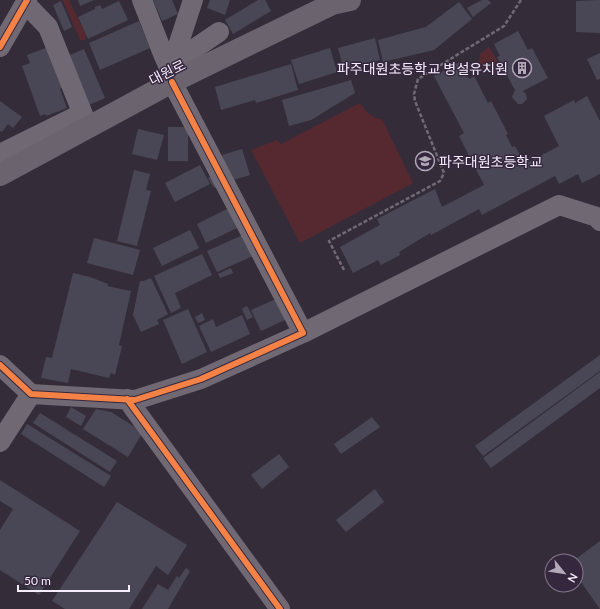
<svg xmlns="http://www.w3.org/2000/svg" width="600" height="609" viewBox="0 0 600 609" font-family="Lato,'Noto Sans KR',sans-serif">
<rect width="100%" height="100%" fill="#342d39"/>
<path fill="#55292f" d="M61 0H69L86 35 85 40H80L63 1Z
M489 47 503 70 496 73H487L479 65 480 54Z
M360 103C367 112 370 118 382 119L413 183 300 243 251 150 277 140 281 144Z"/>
<path fill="#494756" d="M78 0H94L80 6Z
M153 0H172L178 14 162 21Z
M210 0H230L225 15 207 8Z
M258 0H265L271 11 233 34 225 20Z
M482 0H488L491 3 473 17 467 8Z
M600 0V33L576 32V1Z
M61 1 72 27 64 31 53 5Z
M119 1 128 20 88 39 78 17 95 9V7L100 5 102 9Z
M459 2 472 19 434 50 383 62 378 40 426 27Z
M139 21 150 48 100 70 89 43Z
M518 31 528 50 532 48 548 78 523 91 526 94 527 99 522 104H518L512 97 515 90 497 57 500 56 494 44Z
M375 38 380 60 344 70 338 48Z
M46 48 62 88 60 89 67 108 46 116V114L40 116 22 66 30 63 27 55Z
M330 48 337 72 299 84 291 60Z
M84 49 105 98 87 106 65 57Z
M600 53V79L597 80 587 59Z
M460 62 469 79 474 76 488 103 491 101 508 134 506 135 512 147 515 146 525 164 559 146 544 116 574 100 575 103 587 96 600 121V174L582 183 578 174 559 184 555 176 482 215 479 209 431 235 430 233 399 252 400 255 381 265 378 260 353 273 340 247 380 225 377 219 435 189 442 207 484 185 459 136 464 133 434 76Z
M291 64 298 90 256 103 255 100 221 110 215 87Z
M351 80 355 93 311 120 289 126 282 100Z
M0 101 22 117 13 128 8 124 2 132 0 131Z
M168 127H188V161H168Z
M138 129 164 135 157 160 132 154Z
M242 149 250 175 230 181 222 155Z
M200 165 210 184 175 202 165 183Z
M134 170 150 174 146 190 151 191 137 246 117 241Z
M213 175 219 186 214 188 208 178Z
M231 207 241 226 206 243 197 224Z
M190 230 199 248 162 266 153 248Z
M245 234 255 255 217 272 207 251Z
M94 238 140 250 133 275 87 263Z
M202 254 212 275 175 293 181 308 171 313 154 276Z
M231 268 233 273 220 278 218 274Z
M73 273 90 277 108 284 107 286 131 291 119 345 122 346 115 375 111 373 109 378 71 369 68 383 41 378 46 357 52 358Z
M151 278 168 314 157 320 159 324 141 332 133 315 140 281H143Z
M278 298 287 319 261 331 251 310Z
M247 306 253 317 247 320 242 309Z
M188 309 207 352 182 364 163 320Z
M202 313 205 320 198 323 195 317Z
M242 315 250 334 211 352 199 326 213 319 216 327Z
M600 355V371L483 456 475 446Z
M600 372V388L491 468 483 458Z
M71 407 86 416 81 426 66 417Z
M96 409 111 412 143 432 128 457 83 429Z
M40 413 117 461 110 472 33 423Z
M372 417 380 427 341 454 334 444Z
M27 424 111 476 104 487 21 434Z
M279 454 289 467 262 489 251 475Z
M0 480 80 531 39 595 0 570V530L13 509 0 501Z
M375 489 384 502 346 532 336 520Z
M117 502 187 545 168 575 156 566 129 609H65L52 601Z
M600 541V609L576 575V561H573Z
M186 568 190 571 168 609H142L158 584 168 590 177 576 179 578Z"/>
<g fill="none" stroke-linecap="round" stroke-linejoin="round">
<path stroke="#706a74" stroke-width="2.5" stroke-dasharray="4 2" stroke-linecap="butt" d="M344 270 329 241 440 181 444 173 415 101 414 94 418 79 504 26 521 0"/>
<path stroke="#706974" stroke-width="20" d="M142 0 163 54 175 81
M25 3 48 27 88 127
M0 47 27 0
M172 64 219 32
M170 70 193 0
M172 82 303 333
M0 154 81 114
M0 365 31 394 135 400 201 379 303 333 559 205 597 217 600 221
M127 399 280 609
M0 442 31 394"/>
<path stroke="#6b636e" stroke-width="22" d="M0 175 172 82 332 4 350 0"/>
<g stroke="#35283e" stroke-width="8">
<path id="cycleway" d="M0 47 27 0
M0 365 31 394 135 400 201 379 303 333 172 82
M127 399 280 609"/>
</g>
<use href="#cycleway" stroke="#f48246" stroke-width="6"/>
</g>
<defs>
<g id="building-ring" transform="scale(1)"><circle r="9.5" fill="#35283e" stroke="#b2aab8" stroke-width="1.5"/><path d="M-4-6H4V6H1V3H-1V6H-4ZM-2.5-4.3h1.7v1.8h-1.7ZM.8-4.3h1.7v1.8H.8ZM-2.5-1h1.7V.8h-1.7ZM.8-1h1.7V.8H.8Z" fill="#b2aab8"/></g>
<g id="school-ring" transform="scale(1)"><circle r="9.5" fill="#35283e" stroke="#b2aab8" stroke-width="1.5"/><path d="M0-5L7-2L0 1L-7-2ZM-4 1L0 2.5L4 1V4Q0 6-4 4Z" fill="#b2aab8"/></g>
</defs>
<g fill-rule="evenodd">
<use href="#building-ring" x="522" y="68"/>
<use href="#school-ring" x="425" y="161"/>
</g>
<g text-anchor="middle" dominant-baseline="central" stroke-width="3" stroke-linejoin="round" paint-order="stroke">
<g font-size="14" fill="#f6edfc" stroke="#35283e" text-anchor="end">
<text x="508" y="68">파주대원초등학교 병설유치원</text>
<text x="439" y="161" text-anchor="start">파주대원초등학교</text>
</g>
<g font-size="14" fill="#f6edfc" stroke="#35283e">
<text transform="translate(167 72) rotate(-27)">대원로</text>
</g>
</g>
<g transform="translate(564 573) rotate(120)"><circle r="19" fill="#35283e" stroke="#82778a"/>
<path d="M0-3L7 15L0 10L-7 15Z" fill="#b2aab8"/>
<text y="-6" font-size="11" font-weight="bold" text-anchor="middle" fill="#f6edfc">N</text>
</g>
<path d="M18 585v6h111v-6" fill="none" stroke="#f6edfc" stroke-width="2"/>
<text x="24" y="585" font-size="12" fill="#f6edfc" stroke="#35283e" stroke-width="3" paint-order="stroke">50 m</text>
</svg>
